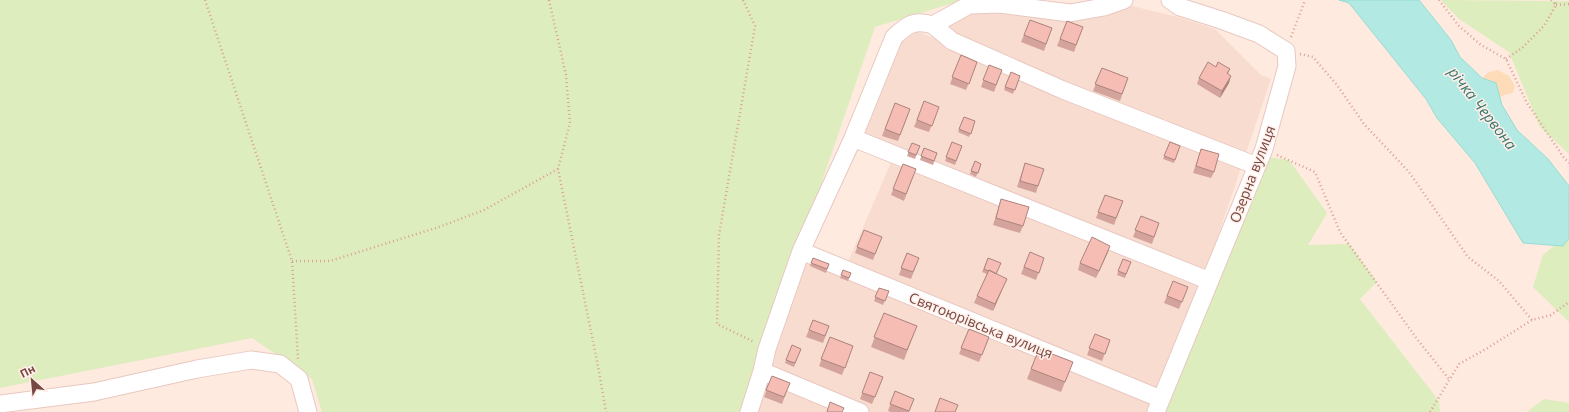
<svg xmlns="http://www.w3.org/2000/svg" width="1569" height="412" viewBox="0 0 1569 412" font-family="'Open Sans',sans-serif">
<rect width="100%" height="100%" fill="#feeadf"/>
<path fill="#f9dcd0" d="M1128 5 1178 17 1215 29 1261 75 1271 79 1199 292 1150 412H756L764 381 806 256 844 271 896 151 857 136 898 38 916 31 951 45 948 28 954 18 961 13 1004 10 1066 21Z"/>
<path fill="#ddedbd" d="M0 0H963L875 27 743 412H322L312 379 252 338 0 388Z
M1441 0 1569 1V154L1540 127 1509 52 1459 19Z
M1267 157 1289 160 1327 213 1308 245 1349 244 1377 282 1360 299 1439 401 1440 412H1162Z
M1569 233V322L1533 287 1543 255Z
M1544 399 1569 403V412H1527Z"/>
<path fill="#ffdcb9" d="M1498 70 1509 76 1515 86 1513 93 1504 95 1500 97 1496 83 1482 78 1489 72Z"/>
<path fill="#b2e9e2" stroke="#98dcd4" d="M1339 0H1419L1451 40 1460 57 1482 78 1496 83 1502 105 1517 130 1548 159 1569 186V238L1563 246 1523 243 1475 163 1437 118 1426 99 1349 3Z"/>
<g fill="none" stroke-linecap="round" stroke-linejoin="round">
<g stroke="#e8c8c0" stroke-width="19">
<path id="minor" d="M933 25 952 41 1063 90 1257 166
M853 138 1210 281
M801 251 1161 399
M0 404 94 392 197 369 251 360 280 364 299 379 308 412
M749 412 762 371
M860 412 762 371 767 349 801 251 853 138 894 37C907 25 914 19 933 25L969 5 999 4 1070 13 1104 7 1124 0
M1156 412 1264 149 1287 66 1286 51 1259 34 1221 20 1180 7 1170 0"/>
</g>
<path stroke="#dba098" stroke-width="2.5" stroke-dasharray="1 3" stroke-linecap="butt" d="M205 0 292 261 298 359
M549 0 566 75 570 123 558 169 598 366 606 412
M743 0 755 26 719 235 717 324 754 342
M1439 0 1459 26 1481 45 1506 59 1527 103 1564 158 1569 163
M1551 0 1556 5
M1556 5 1569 4
M1291 37 1305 0
M1300 54 1313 57 1337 85 1364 124 1409 172 1468 257 1499 281 1532 320
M1506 59 1522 48 1544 26 1556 5 1555 0
M1277 155 1315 172 1340 232 1417 339 1449 379
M292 261H330L439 227 484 210 558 169
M1430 412 1459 364 1486 349 1532 320 1551 315 1569 302"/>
<use href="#minor" stroke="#fff" stroke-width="17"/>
</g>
<path fill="#d4a39b" d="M1030 20 1052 28 1044 51 1021 42Z
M1067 21 1083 27 1074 52 1057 46Z
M961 55 977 62 966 90 950 84Z
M989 65 1002 70 994 92 981 87Z
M1216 67 1230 69 1228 74 1229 83 1220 98 1197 84 1199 78Z
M1102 68 1128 78 1120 101 1093 91Z
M1011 72 1020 76 1013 94 1004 90Z
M924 101 939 107 929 132 914 127Z
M895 103 910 109 898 141 882 136Z
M964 117 975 121 969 137 958 132Z
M952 142 962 146 955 165 945 161Z
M1170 142 1180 146 1174 163 1163 159Z
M912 143 920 146 915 159 907 156Z
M924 148 937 153 933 165 920 160Z
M1201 149 1214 172 1211 178 1193 173Z
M975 161 981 164 976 177 970 174Z
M1025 163 1038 186 1036 193 1017 187Z
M903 164 916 169 904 201 891 195Z
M1105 195 1123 201 1114 225 1096 218Z
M1001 199 1023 226 1020 233 993 225Z
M1141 216 1159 223 1152 244 1133 237Z
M864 230 882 237 873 260 855 253Z
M1030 252 1044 258 1036 280 1021 274Z
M1108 252 1096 278 1078 270 1080 263Z
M907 253 919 258 911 279 899 275Z
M813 258 829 264 826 273 810 266Z
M988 258 996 274 1007 279 993 311 974 303 987 274 982 272Z
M1123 259 1131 262 1125 278 1117 275Z
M843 270 851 273 848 281 840 278Z
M1173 281 1188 287 1179 309 1164 303Z
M879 288 889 291 883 305 874 301Z
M884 313 917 326 904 360 871 347Z
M813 320 829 326 823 343 806 337Z
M969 329 989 337 979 362 959 354Z
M1095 334 1110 340 1102 361 1087 355Z
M830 337 853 346 842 375 819 366Z
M792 345 801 349 794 367 785 363Z
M1039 349 1073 362 1061 392 1027 379Z
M870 372 883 377 872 404 860 399Z
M772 376 790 383 782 404 764 397Z
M895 391 914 399 909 412H891L888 411Z"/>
<path fill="#ac847e" d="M1231 76 1229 83 1220 98 1222 91Z
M1110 246 1108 252 1096 278 1099 271Z
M1007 279 1004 285 993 311 995 304Z"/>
<path fill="#f6bdb4" stroke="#ac847e" d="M1030 20 1052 28 1046 44 1024 35Z
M1067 21 1083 27 1076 45 1060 39Z
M961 55 977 62 969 84 952 77Z
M1208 62 1216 67 1218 62 1230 69 1227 73 1231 76 1222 91 1199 78Z
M989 65 1002 70 996 85 983 80Z
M1102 68 1128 78 1122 94 1095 84Z
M1011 72 1020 76 1015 90 1005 87Z
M924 101 939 107 932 126 917 120Z
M895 103 910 109 900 135 885 129Z
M964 117 975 121 971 134 959 129Z
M952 142 962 146 956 161 946 157Z
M1170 142 1180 146 1175 160 1164 156Z
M912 143 920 146 916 155 908 152Z
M924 148 937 153 934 161 921 156Z
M1201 149 1219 154 1214 172 1196 166Z
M975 161 981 164 978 173 971 171Z
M1025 163 1044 169 1038 186 1020 181Z
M903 164 916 169 906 194 893 189Z
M1105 195 1123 201 1116 218 1098 212Z
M1001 199 1029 207 1023 226 996 218Z
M1141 216 1159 223 1154 237 1135 230Z
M864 230 882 237 875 254 857 247Z
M1092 237 1110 246 1099 271 1080 263Z
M1030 252 1044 258 1039 273 1024 267Z
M907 253 919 258 913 272 901 268Z
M813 258 829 264 827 269 811 263Z
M988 258 1001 263 996 274 989 270 988 271 984 269Z
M1123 259 1131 262 1126 274 1118 271Z
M843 270 851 273 849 278 841 275Z
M989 270 1007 279 995 304 977 296Z
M1173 281 1188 287 1182 302 1167 296Z
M879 288 889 291 885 301 875 297Z
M884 313 917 326 907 350 874 337Z
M813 320 829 326 825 336 809 330Z
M969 329 989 337 982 355 961 348Z
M1095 334 1110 340 1105 354 1089 348Z
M830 337 853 346 845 368 821 359Z
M792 345 801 349 795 363 786 360Z
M1039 349 1073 362 1065 382 1031 369Z
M870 372 883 377 875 397 862 393Z
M772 376 790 383 784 397 766 390Z
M895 391 914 399 909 411 890 404Z
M940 398 958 405 955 412H935Z
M830 402 844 408 842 412H827Z"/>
<g text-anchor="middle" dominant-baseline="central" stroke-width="3" stroke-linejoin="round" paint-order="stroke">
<g font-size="14" fill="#774945" stroke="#ffefe8">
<text transform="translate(1252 174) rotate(-69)">Озерна вулиця</text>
<text transform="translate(981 325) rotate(22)">Святоюрівська вулиця</text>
</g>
<g font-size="15" font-style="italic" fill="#357770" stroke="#ffefe8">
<text transform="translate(1483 108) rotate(52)">річка Червона</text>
</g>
</g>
<g transform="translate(32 380) rotate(333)" stroke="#ffefe8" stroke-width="3" paint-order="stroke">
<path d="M0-3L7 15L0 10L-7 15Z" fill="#774945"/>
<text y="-6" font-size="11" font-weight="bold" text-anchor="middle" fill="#774945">Пн</text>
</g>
</svg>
